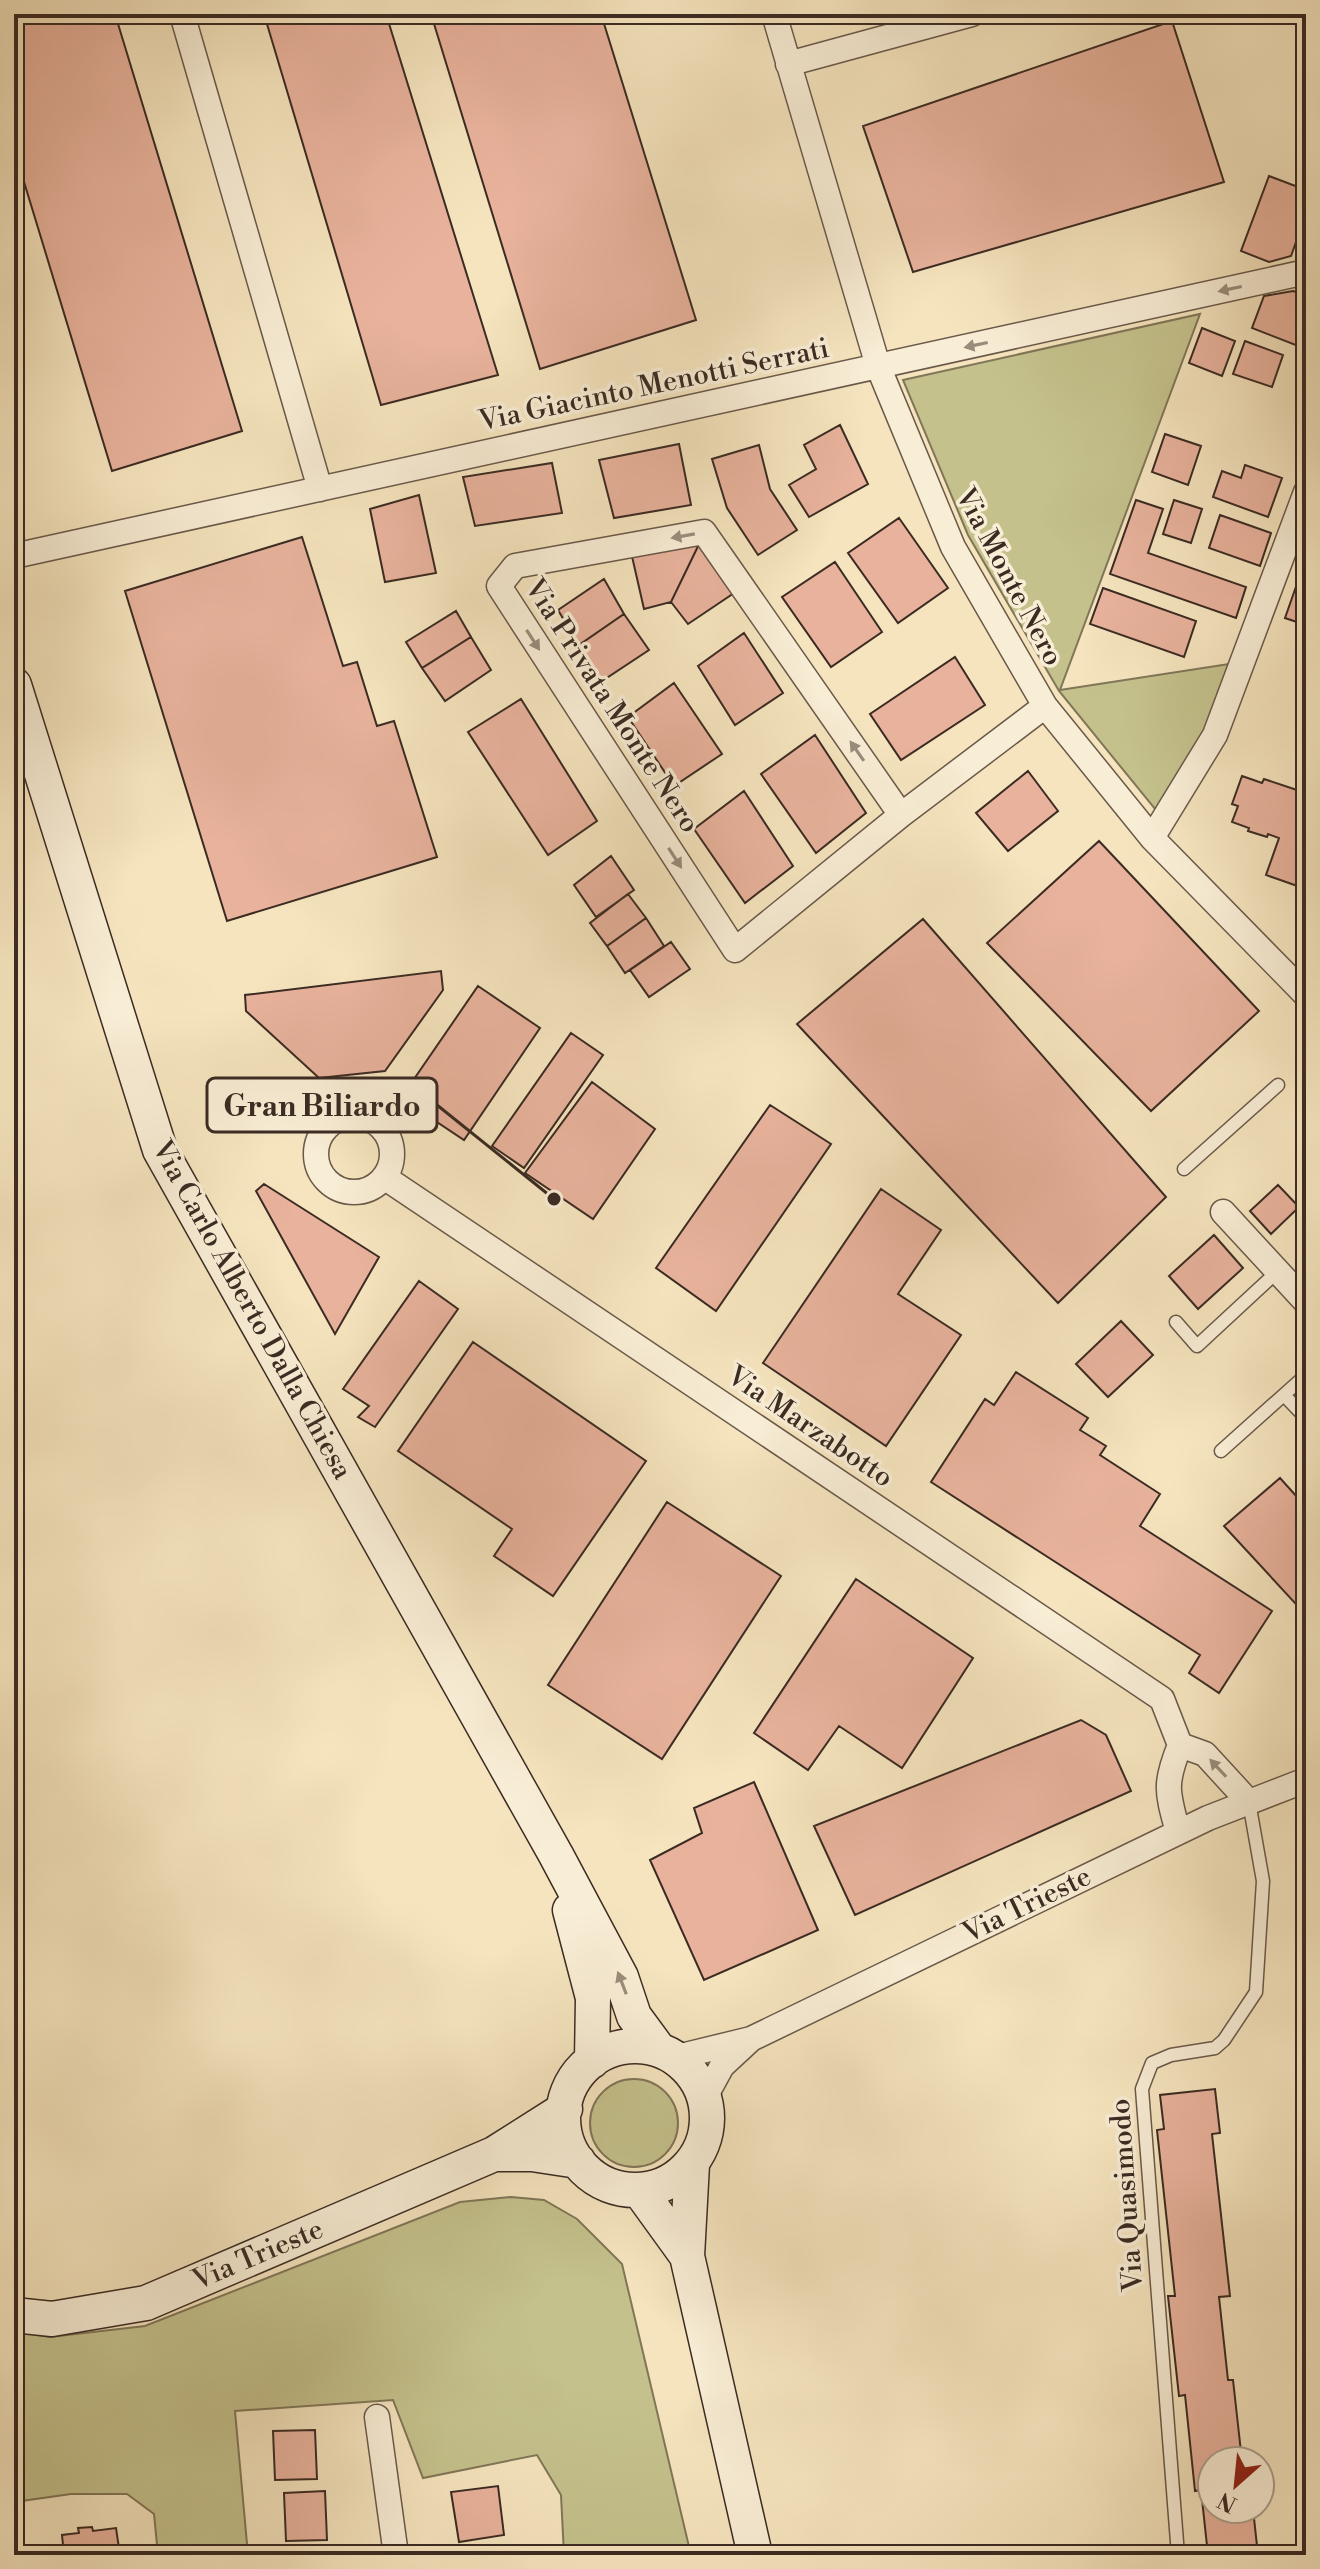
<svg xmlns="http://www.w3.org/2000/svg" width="1320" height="2569" viewBox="0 0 1320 2569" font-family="'Libre Bodoni',serif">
<rect width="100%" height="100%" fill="#f5e4be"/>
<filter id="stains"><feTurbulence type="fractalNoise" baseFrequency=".0025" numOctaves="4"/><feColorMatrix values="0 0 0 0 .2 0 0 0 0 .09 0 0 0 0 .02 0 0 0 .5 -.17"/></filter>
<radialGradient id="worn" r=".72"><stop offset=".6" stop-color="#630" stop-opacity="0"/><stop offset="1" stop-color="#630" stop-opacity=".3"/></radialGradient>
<path fill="#c4c18c" stroke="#807658" stroke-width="2" d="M1200 314 1060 690 1242 662 1164 820 1059 691 968 535 903 380Z
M590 2123a44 44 0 1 1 88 0a44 44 0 1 1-88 0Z
M511 2197 544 2200 577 2219 622 2264 691 2555H564L561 2495 537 2455 423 2478 393 2400 235 2411 248 2555H158L154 2514 127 2494H71L14 2502V2331L50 2337 145 2326 460 2202Z"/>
<path fill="#e8b29c" stroke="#3b2b23" stroke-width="2" d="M14 14H115L242 431 112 471 14 149Z
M264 14H386L498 375 381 405Z
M431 14H601L696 320 540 369Z
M1172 21 1224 182 913 272 863 126Z
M1269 176 1306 190V214L1291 256 1269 262 1241 251Z
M1293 291 1306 295V349L1252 328 1264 296Z
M1202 328 1235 341 1222 376 1189 363Z
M1245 341 1283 355 1272 387 1233 374Z
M840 425 868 484 809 517 789 485 816 469 804 445Z
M1165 434 1201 446 1188 485 1152 472Z
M679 444 691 505 614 518 599 460Z
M759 445 770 489 797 530 758 555 727 508 712 459Z
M552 463 562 513 475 526 463 477Z
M1245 465 1282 478 1268 517 1213 497 1222 471 1241 478Z
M419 495 436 573 385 582 370 509Z
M1136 500 1163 509 1148 553 1246 587 1236 618 1110 574Z
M1174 500 1202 509 1191 543 1163 534Z
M1220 515 1271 533 1260 566 1209 548Z
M899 518 948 588 898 623 848 553Z
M302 537 343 666 357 662 377 726 394 721 437 857 227 921 125 591Z
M702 538 671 602 644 609 631 552Z
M702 538 740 589 688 624 671 602Z
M1306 558V625L1285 618Z
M835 562 882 632 831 667 782 597Z
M604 579 624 614 579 645 558 610Z
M1103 588 1196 621 1184 657 1090 624Z
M456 611 471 637 422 668 406 642Z
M624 614 649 650 602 681 579 645Z
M744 633 783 693 735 725 698 666Z
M471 637 491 670 445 701 422 668Z
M955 657 985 705 901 760 870 714Z
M674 683 722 754 674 786 628 717Z
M521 699 597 821 548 855 468 732Z
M815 735 866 813 816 853 761 774Z
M1028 771 1058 811 1008 851 976 813Z
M1242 776 1262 783 1264 779 1297 790 1299 787 1306 789V889L1266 875 1279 838 1268 834 1267 837 1248 831 1249 828 1232 822 1238 806 1232 804Z
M744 791 793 866 745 903 694 829Z
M1099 841 1259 1011 1151 1111 987 943Z
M611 856 634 890 596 917 574 885Z
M628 894 646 918 607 946 590 923Z
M646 918 664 946 625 973 607 946Z
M923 919 1166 1197 1058 1303 797 1024Z
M671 942 690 969 649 997 630 970Z
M441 971 443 990 385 1071 319 1078 246 1011 245 995Z
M478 986 540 1028 464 1140 401 1098Z
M571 1033 603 1055 524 1168 492 1146Z
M592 1082 655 1129 593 1219 525 1173Z
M770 1105 831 1144 716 1311 656 1268Z
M264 1184 379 1257 335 1334 256 1191Z
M1278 1185 1299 1207 1271 1234 1250 1211Z
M881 1189 941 1230 898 1294 961 1335 886 1446 763 1363Z
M1214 1235 1243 1268 1198 1309 1169 1276Z
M419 1281 458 1309 375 1427 358 1417 369 1406 343 1389Z
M1121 1321 1153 1355 1108 1397 1076 1364Z
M473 1342 646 1461 553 1596 494 1556 512 1529 398 1451Z
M1016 1372 1088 1418 1080 1430 1106 1446 1100 1455 1160 1494 1140 1526 1272 1611 1219 1693 1189 1673 1200 1655 931 1482 985 1399 994 1405Z
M1280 1478 1306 1507V1615L1224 1526Z
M667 1502 781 1576 662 1759 548 1685Z
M856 1579 973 1658 902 1768 839 1726 808 1770 754 1733Z
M1081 1720 1106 1735 1131 1791 855 1915 814 1826Z
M754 1782 818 1930 704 1980 650 1860 702 1833 694 1808Z
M1215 2089 1220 2133 1212 2134 1230 2296 1219 2297 1228 2380H1233L1242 2461H1212V2509H1253L1258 2555H1208L1201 2490 1195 2491 1185 2395 1179 2396 1168 2296H1175L1157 2130 1164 2129 1160 2095Z
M315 2430 317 2479 275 2480 273 2431Z
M498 2486 504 2535 459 2542 451 2492Z
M325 2491 327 2540 286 2541 284 2493Z
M92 2527 93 2531 116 2528 120 2555H64L62 2535 79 2533 78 2528Z"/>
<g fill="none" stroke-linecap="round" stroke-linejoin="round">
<g stroke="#6a594a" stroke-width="15">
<path id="lane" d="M1184 1169 1278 1085
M1176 1322 1197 1346 1278 1271
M1284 1395 1306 1418
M1221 1451 1306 1375
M1178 2555 1142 2089 1152 2063 1171 2055 1215 2048 1224 2040 1256 1992 1263 1881 1249 1802"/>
</g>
<g stroke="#6a594a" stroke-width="27">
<path id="street" d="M182 14 320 489
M774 14 878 366 953 547 1045 706 1152 838 1306 995
M788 64 972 14
M14 556 1306 272
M901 815 704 532 515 566 499 586 735 950 901 815 1045 706
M1152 838 1215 735 1306 492
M316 1154a38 38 0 1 1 76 0a38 38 0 1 1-76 0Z
M384 1177 1162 1699 1180 1745
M1223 1212 1306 1302
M1180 1745 1205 1754 1249 1802
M1178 1832C1167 1792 1164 1784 1180 1745
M673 2058 751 2039 1208 1818 1306 1780
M704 2099 722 2066 749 2041
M377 2417 396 2555"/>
</g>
<g stroke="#3b2b23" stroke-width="37">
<path id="secondary" d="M14 685 160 1150 556 1855 621 1977 634 2016 659 2050
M570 1910 593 1998 592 2061
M563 2118a72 72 0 1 1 144 0a72 72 0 1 1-144 0Z
M494 2154H532L578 2161
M692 2164 687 2256 755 2555
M640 2191 687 2256
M14 2315 52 2319 146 2303 494 2154 565 2109"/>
</g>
<use href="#lane" stroke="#f8edd5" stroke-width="12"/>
<use href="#street" stroke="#f8edd5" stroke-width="24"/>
<use href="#secondary" stroke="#f8edd5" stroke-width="34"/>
</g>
<defs><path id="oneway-solid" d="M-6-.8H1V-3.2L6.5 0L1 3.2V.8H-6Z" transform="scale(2)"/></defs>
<g fill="#9a8c7c">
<use href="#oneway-solid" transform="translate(1230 289) rotate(168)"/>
<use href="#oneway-solid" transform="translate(976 345) rotate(168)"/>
<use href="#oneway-solid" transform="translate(683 536) rotate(170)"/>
<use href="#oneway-solid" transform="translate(533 640) rotate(57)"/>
<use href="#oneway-solid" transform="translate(857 751) rotate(-125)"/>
<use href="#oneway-solid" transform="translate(675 858) rotate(57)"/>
<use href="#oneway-solid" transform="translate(1218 1768) rotate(-133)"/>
<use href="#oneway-solid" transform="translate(622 1983) rotate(-111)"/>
</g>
<g text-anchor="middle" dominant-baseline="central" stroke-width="7" stroke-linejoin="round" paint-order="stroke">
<g font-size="28" fill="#3b2b23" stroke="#f8edd5">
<text transform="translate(654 385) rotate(-12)">Via Giacinto Menotti Serrati</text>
<text transform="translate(1009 577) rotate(62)">Via Monte Nero</text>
<text transform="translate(612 706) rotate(57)">Via Privata Monte Nero</text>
<text transform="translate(252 1310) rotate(61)">Via Carlo Alberto Dalla Chiesa</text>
<text transform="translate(810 1427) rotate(34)">Via Marzabotto</text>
<text transform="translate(1027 1905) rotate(-26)">Via Trieste</text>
<text transform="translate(1127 2195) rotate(-94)">Via Quasimodo</text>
<text transform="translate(258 2255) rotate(-23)">Via Trieste</text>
</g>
</g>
<path fill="none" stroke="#3b2b23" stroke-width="3" d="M554 1199L437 1105"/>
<circle fill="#3b2b23" stroke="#f8edd5" stroke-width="3" cx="554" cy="1199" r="8"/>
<rect fill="#f8edd5" stroke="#3b2b23" stroke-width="3" x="207" y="1078" width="230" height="54" rx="8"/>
<g font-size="30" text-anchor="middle" font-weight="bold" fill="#3b2b23">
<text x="322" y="1116">Gran Biliardo</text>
</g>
<rect width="1320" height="2569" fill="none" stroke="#f5e4be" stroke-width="48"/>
<rect x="16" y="16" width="1288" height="2537" fill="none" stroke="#3b2b23" stroke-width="4"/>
<rect x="24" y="24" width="1272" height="2521" fill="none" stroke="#3b2b23" stroke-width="2"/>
<g transform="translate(1236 2485) rotate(207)"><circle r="38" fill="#f8edd5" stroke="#ac9f8e" stroke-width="2"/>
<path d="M0-6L14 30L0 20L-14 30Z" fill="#8f2418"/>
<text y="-12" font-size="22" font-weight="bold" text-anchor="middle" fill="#3b2b23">N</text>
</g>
<rect width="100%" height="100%" filter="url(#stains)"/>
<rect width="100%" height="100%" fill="url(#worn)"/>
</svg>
